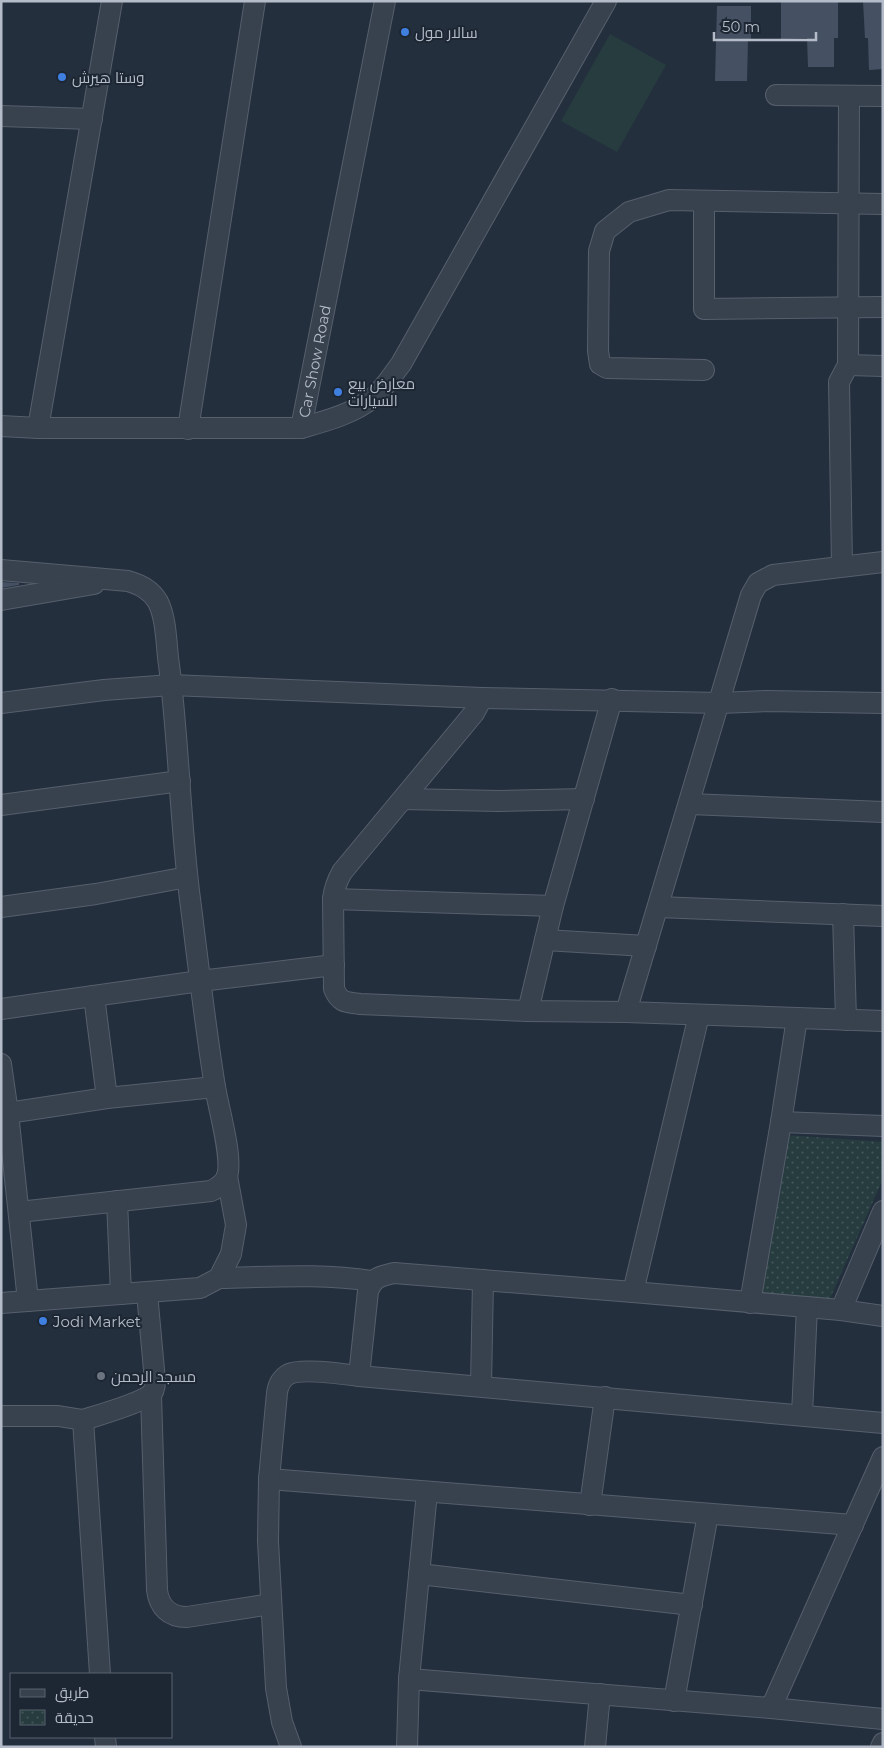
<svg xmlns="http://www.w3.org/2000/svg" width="884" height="1748" viewBox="0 0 884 1748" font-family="Montserrat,Cairo,sans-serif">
<defs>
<pattern id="park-dots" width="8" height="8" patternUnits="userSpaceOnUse" patternTransform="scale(1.25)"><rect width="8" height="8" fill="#263c3f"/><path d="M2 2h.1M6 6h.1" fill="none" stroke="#435659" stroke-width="1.8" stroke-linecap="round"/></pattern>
</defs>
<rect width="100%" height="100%" fill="#242f3e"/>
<path fill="url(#park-dots)" d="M785 1135 883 1142V1179L828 1303 759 1295Z"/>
<path fill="#263c3f" d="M610 34 666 65 617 152 561 121Z"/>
<path fill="#455162" d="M781 1H838V38H834V67H808L807 38 781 39Z
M863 1H883V69L869 70 868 38H865Z
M717 6H751V40L748 39 747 81H715Z
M1 582 19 583V585L1 588Z"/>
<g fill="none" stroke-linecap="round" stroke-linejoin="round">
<g stroke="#565f6c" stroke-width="22">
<g id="minor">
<path d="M776 95 883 96"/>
<path d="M1 116 92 119"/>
<path d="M704 201V309L883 307"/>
<path d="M848 365 883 366"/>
<path d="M704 370 607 368 600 364 598 351 599 251 605 231 629 212 669 200 883 204"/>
<path d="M1 426 38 428H301C326 421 353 414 374 397 384 389 393 374 401 364L606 1"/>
<path d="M38 428 112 1"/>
<path id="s1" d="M301 428 385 1"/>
<path d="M188 429 255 1"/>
<path d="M842 566 839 382 848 365 849 96"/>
<path d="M1 570 128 581C141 585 151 590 158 602 167 620 166 646 169 665 179 743 180 822 190 899 198 962 205 1025 215 1087 219 1110 231 1151 228 1172 227 1182 219 1187 211 1191L19 1212"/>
<path d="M1 600 94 584"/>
<path d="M482 698 474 713 342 872C337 881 334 889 333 899L334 989C340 1003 346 1002 360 1004L528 1011 626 1012 883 1021"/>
<path d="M1 703 104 690 171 685 482 698 720 703 767 701 883 703"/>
<path d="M403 799 499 801 584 799"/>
<path d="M689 804 883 812"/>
<path d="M1 805 180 781"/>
<path d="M333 899 553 906"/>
<path d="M1 907 96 894 187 877"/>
<path d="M658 907 883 916"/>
<path d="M843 914 846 1020"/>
<path d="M545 940 646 946"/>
<path d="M94 996 107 1098"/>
<path d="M1 1009 200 981 334 965"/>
<path d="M528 1011 553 906 612 699"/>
<path d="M626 1012 751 595 758 583 773 575 883 562"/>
<path d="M1 1064 8 1113 28 1301"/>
<path d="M8 1113 107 1098 215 1087"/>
<path d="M781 1122 883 1126"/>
<path d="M117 1201 121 1294"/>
<path d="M219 1278C270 1277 322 1273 372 1281"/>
<path d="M633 1292 699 1015"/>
<path d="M1 1303 200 1288 219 1278 231 1254 236 1225 227 1176"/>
<path d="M750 1303 781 1122 797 1018"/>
<path d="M841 1310 883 1211"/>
<path d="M359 1376 368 1291C374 1277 380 1276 394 1273L633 1292 841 1310 883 1316"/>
<path d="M481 1386 483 1280"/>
<path d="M151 1395 157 1590C159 1607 169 1617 187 1617L271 1604"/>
<path d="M802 1414 807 1307"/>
<path d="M1 1416H58L83 1420 100 1674"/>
<path d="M83 1420C99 1415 138 1404 150 1395 154 1392 155 1387 155 1381L147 1293"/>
<path d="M269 1479 853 1525"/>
<path d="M590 1505 605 1397"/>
<path d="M419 1574 692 1605"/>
<path d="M409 1679 771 1708 883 1719"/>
<path d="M674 1701 708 1514"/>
<path d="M771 1708 883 1457"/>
<path d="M105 1737 106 1747"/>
<path d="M291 1747 282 1722 276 1688 268 1541 269 1479 277 1393C278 1385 282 1378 289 1374 302 1368 343 1374 359 1376L883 1423"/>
<path d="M407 1747 409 1679 427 1492"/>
<path d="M595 1747 600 1694"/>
<path d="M881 1747 883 1743"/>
</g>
</g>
<use href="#minor" stroke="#38414e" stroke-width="20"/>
</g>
<g fill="#3f7fe0" stroke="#1d2633" stroke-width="2">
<circle cx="405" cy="32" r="5"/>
<circle cx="62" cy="77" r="5"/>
<circle cx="338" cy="392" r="5"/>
<circle cx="43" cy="1321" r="5"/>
</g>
<circle fill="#6b7280" stroke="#1d2633" stroke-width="2" cx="101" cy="1376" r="5"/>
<g text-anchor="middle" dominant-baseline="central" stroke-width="4" stroke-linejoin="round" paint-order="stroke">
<g font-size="15" fill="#b4bcc9" stroke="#1d2633" text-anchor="start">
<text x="415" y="32">سالار مول</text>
<text x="72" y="77">وستا هيرش</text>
<text x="348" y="383">معارض بيع<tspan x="348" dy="17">السيارات</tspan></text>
<text x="53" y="1321">Jodi Market</text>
<text x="111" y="1376">مسجد الرحمن</text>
</g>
<g font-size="15" fill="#b4bcc9" stroke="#1d2633">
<text stroke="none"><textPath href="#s1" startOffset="68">Car Show Road</textPath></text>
</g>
</g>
<rect width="884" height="1748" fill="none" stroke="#b4bcc9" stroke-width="5"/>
<rect x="10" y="1673" width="162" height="65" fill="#1d2633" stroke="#59626f"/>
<rect x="20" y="1689" width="25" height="8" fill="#38414e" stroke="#59626f"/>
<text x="55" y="1698" font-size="15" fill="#b4bcc9">طريق</text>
<rect x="20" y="1710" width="25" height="15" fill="url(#park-dots)" stroke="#59626f"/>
<text x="55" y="1723" font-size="15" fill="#b4bcc9">حديقة</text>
<path d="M714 32v8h102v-8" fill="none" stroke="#b4bcc9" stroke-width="2.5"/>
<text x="722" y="32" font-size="15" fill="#b4bcc9" stroke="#1d2633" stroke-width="4" paint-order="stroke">50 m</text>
</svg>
